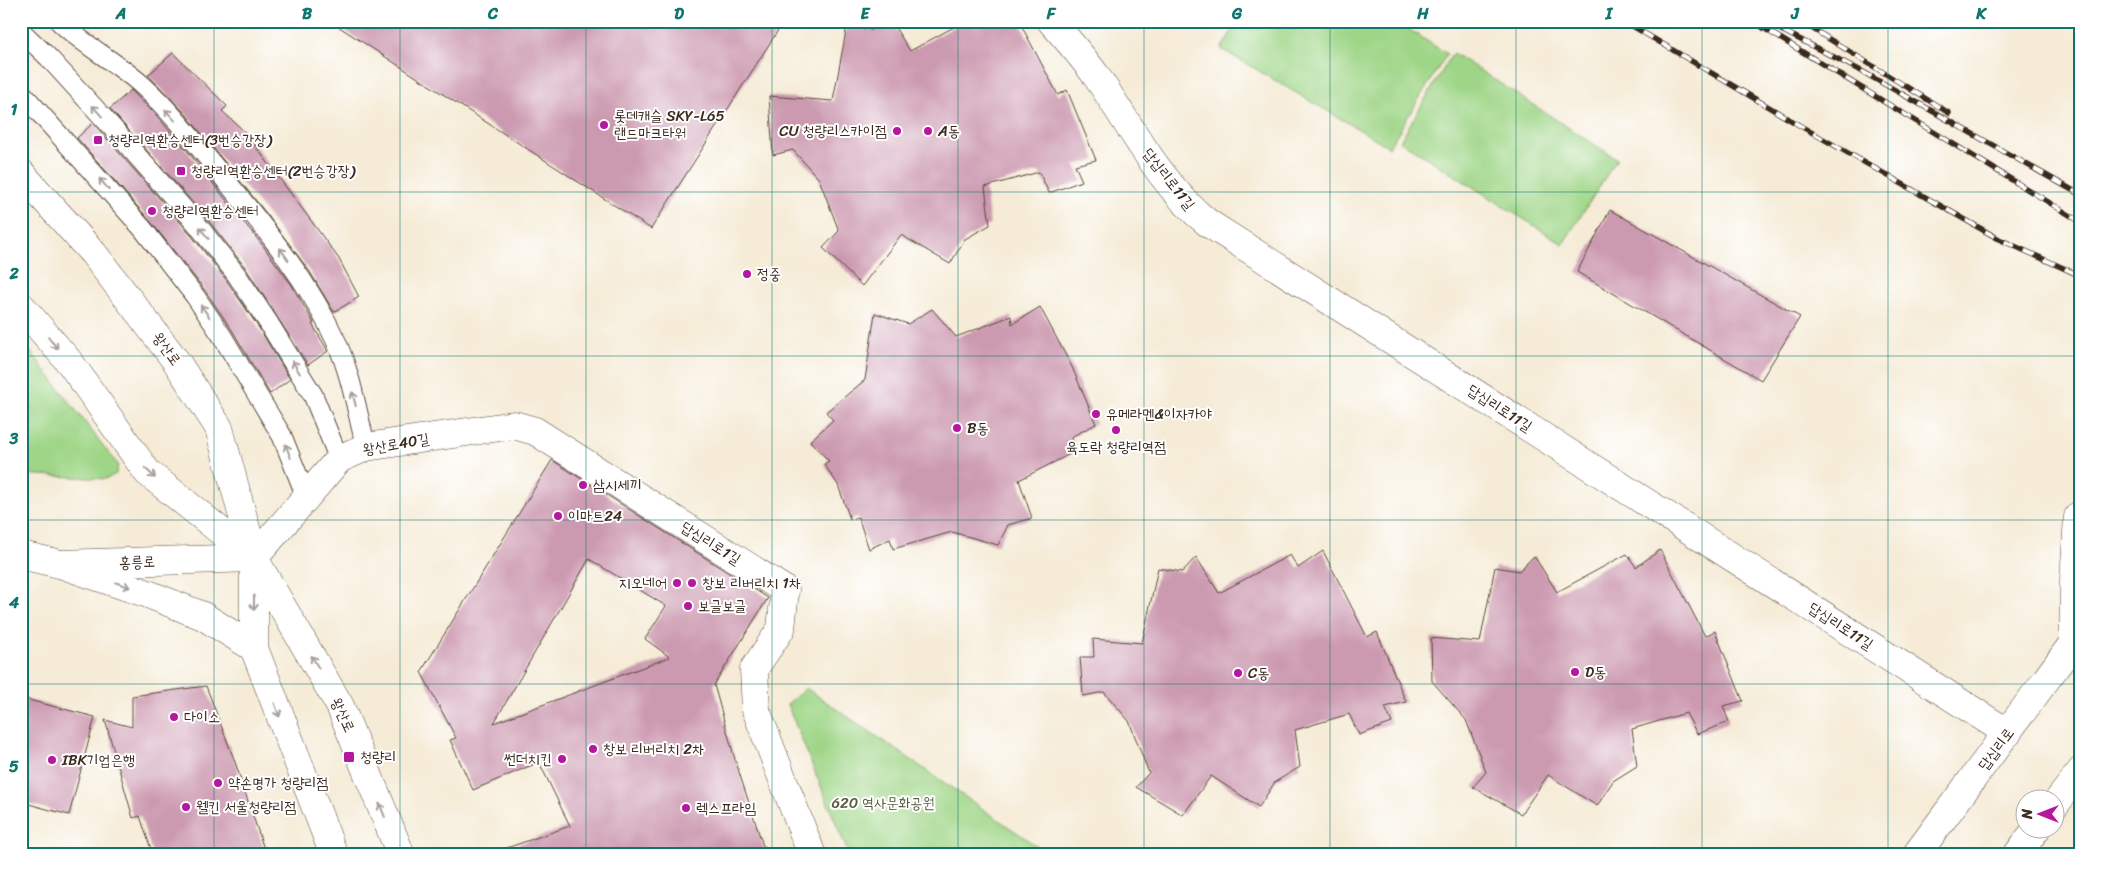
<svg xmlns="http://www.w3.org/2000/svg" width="2102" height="876" viewBox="0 0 2102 876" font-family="Sriracha,'Poor Story',sans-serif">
<rect width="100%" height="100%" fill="#fff"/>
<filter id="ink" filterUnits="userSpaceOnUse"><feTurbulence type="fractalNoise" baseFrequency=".02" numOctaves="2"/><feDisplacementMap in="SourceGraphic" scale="10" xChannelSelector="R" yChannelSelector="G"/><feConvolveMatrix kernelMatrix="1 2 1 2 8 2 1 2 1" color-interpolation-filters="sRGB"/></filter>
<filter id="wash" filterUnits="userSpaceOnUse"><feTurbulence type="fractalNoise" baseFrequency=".0096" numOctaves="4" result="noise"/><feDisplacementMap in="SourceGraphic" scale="20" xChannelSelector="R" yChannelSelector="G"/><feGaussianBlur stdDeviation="1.12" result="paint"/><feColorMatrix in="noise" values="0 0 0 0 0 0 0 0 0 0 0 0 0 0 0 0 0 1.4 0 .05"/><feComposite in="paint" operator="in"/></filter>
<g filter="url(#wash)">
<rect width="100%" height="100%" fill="#f5ebd6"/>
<path fill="#9ed586" stroke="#6c8052" d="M1238 21H1396L1447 54 1389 147 1221 49Z
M1453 53 1617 159 1563 244 1400 141Z
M21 339 118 465 116 474 106 479 21 474Z
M806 688 1050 855H849L787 704Z"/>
<g id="blocks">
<path fill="#cc9ab0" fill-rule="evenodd" d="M330 21H784L651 229Z
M880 21H891L910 51 965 21H1019L1058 95 1067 90 1096 160 1075 165 1082 181 1049 193 1039 172 985 187 990 225 965 239 950 264 901 235 862 286 823 248 839 231 819 179 793 150 773 155 769 96 833 101 847 26 872 30Z
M173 53 227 106 222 111 245 132 318 230 339 259 359 297 334 312 310 272 266 213 184 112 148 75Z
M131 90 157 116 188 152 263 246 291 284 314 323 312 324 328 351 308 365 245 267 205 216 110 109Z
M93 123 187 230 227 281 259 328 290 379 270 394 232 330 204 289 151 222 77 138Z
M1610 210 1800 317 1761 380 1577 272Z
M1040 307 1072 367 1096 424 1071 437 1076 451 1019 480 1032 518 1008 525 998 545 952 532 893 549 890 539 869 549 858 517 850 519 838 485 824 464 829 461 810 441 833 420 826 412 865 380 875 313 908 324 932 309 956 337 1011 316 1012 324Z
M552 460 768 598 714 685 736 763 766 855H502L501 850 570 826 539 762 473 790 450 740 456 738 421 672ZM589 559 666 606 645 639 670 657 494 723Z
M1660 550 1705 636 1715 631 1743 701 1723 706 1729 722 1697 734 1686 713 1632 729 1637 766 1613 781 1597 806 1548 775 1521 814 1473 787 1486 772 1466 720 1432 681 1431 638 1480 642 1495 567 1519 571 1534 556 1557 592 1627 554 1636 567Z
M1323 551 1367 637 1377 632 1406 702 1385 707 1392 723 1359 735 1349 714 1295 730 1300 767 1275 782 1259 807 1211 776 1183 815 1136 787 1149 773 1129 721 1104 692 1083 696 1080 657H1094L1093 639 1142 643 1158 568 1182 572 1196 557 1219 593 1290 555 1298 568Z
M206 686 234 759 266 855H153L140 816 133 818 105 720 132 727V696Z
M21 698 95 717 69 815 21 802Z"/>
</g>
</g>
<g filter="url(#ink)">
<use href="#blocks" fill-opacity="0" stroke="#57473a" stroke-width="1"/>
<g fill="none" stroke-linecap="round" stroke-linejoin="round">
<g stroke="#57473a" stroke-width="21">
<path id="lane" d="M59 21C84 46 117 62 143 86 173 113 201 150 227 182 268 232 309 282 336 341 351 374 357 412 366 447
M21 31 49 58 110 125 196 223 236 274 268 322 313 395 339 459
M21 92 143 229 195 296 222 336 282 436 306 496"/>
</g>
<g stroke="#57473a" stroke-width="29">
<path id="street" d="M1051 21C1067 39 1083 57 1097 77 1130 125 1162 187 1208 223L2008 733
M254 558 339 459 366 447 514 425 535 431 785 590 781 629 754 669 756 710 812 855
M2054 806 2081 771
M2017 855 2037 828"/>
</g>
<g stroke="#57473a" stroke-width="29">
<path id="secondary" d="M21 555 60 564 254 558
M2074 642V580L2078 517 2081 514
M1916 855 2074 642 2081 639"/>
</g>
<g stroke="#57473a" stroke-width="29">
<path id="primary" d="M21 173 93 253 123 292 176 361 219 428 254 558V648L334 855
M21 306 71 364 147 472 254 558 340 706 401 855
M60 564 148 594 203 616 254 648"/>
</g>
<use href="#lane" stroke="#fff" stroke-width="19"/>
<use href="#street" stroke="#fff" stroke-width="28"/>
<use href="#secondary" stroke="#fff" stroke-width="28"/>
<use href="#primary" stroke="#fff" stroke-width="28"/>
<g stroke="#3b2a1e" stroke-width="5.5">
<path id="rail" d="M1624 21 1804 128 1999 239 2081 276
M1752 21 2081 222
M1764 21 1863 72 2081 195
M1800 21 1949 113"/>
</g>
<use href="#rail" stroke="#fff" stroke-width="4" stroke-dasharray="11" stroke-linecap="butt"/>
</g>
<defs><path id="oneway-shaft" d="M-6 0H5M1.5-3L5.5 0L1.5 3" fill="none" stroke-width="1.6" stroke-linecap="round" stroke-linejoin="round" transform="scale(1.25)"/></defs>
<g stroke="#a79f9a">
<use href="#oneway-shaft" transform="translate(97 111) rotate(-132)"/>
<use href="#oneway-shaft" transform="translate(170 115) rotate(-132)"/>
<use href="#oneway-shaft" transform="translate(104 184) rotate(-131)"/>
<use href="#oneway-shaft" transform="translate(204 233) rotate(-128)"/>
<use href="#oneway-shaft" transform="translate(284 254) rotate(-125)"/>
<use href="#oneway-shaft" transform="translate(205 311) rotate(-125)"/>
<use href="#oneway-shaft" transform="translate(53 343) rotate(50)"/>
<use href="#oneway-shaft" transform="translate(296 367) rotate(-121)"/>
<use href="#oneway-shaft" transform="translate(354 399) rotate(-104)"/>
<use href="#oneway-shaft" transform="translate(288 451) rotate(-111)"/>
<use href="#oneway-shaft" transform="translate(150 473) rotate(44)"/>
<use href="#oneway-shaft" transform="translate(123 585) rotate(19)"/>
<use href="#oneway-shaft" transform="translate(254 603) rotate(90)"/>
<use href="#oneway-shaft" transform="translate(315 662) rotate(-120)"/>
<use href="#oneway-shaft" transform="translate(277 710) rotate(70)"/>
<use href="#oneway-shaft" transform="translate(382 810) rotate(-112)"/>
</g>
</g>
<path fill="none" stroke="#0f766e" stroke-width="1" stroke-opacity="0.55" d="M214 21V855M400 21V855M586 21V855M772 21V855M958 21V855M1144 21V855M1330 21V855M1516 21V855M1702 21V855M1888 21V855M21 192H2081M21 356H2081M21 520H2081M21 684H2081"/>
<g fill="#b5179e" stroke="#fff" stroke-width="2">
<circle cx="604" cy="125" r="5"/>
<circle cx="897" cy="131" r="5"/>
<circle cx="928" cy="131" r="5"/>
<rect x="93" y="135" width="10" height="10" rx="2.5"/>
<rect x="176" y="166" width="10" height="10" rx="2.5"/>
<circle cx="152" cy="211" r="5"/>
<circle cx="747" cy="274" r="5"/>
<circle cx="1096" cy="414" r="5"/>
<circle cx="957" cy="428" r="5"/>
<circle cx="1116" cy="430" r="5"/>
<circle cx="583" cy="485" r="5"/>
<circle cx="558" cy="516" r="5"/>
<circle cx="677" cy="583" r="5"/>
<circle cx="692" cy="583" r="5"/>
<circle cx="688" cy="606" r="5"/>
<circle cx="1575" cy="672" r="5"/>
<circle cx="1238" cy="673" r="5"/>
<circle cx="174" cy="717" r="5"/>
<circle cx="593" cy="749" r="5"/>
<rect x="343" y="751" width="12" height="12" rx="2.5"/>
<circle cx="562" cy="759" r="5"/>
<circle cx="52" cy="760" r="5"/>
<circle cx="218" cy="783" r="5"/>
<circle cx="186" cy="807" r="5"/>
<circle cx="686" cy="808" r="5"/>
</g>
<g text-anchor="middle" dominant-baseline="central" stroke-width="4" stroke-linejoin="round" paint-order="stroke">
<g font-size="15" fill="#3b2a1e" stroke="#fff" text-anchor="start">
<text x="614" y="116">롯데캐슬 SKY-L65<tspan x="614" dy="17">랜드마크타워</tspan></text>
<text x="887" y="131" text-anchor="end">CU 청량리스카이점</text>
<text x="938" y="131">A동</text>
<text x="108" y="140">청량리역환승센터(3번승강장)</text>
<text x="191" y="171">청량리역환승센터(2번승강장)</text>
<text x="162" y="211">청량리역환승센터</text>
<text x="757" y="274">정중</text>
<text x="1106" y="414">유메라멘&amp;이자카야</text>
<text x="967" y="428">B동</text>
<text x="1116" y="447" text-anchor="middle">육도락 청량리역점</text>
<text x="593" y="485">삼시세끼</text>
<text x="568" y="516">이마트24</text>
<text x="667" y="583" text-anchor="end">지오네어</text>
<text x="702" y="583">창보 리버리치 1차</text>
<text x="698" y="606">보글보글</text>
<text x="1585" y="672">D동</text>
<text x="1248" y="673">C동</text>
<text x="184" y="717">다이소</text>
<text x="603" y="749">창보 리버리치 2차</text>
<text x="360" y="757">청량리</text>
<text x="552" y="759" text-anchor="end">썬더치킨</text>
<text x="62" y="760">IBK기업은행</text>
<text x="228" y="783">약손명가 청량리점</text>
<text x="196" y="807">웰킨 서울청량리점</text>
<text x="696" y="808">렉스프라임</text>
</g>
<g font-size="15" fill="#3b2a1e" stroke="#fff">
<text transform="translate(1169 179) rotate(52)">답십리로11길</text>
<text transform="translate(167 349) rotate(54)">왕산로</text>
<text transform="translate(1500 408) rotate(33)">답십리로11길</text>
<text transform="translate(396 444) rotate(-10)">왕산로40길</text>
<text transform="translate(711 543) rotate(32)">답십리로1길</text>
<text transform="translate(137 562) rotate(-2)">홍릉로</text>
<text transform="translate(1841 626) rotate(33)">답십리로11길</text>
<text transform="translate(343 715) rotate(65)">왕산로</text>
<text transform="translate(1996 749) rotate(-53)">답십리로</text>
</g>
<g font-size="15" fill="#595d3d" stroke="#fff">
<text x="883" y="803">620 역사문화공원</text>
</g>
</g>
<rect width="2102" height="876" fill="none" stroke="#fff" stroke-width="55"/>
<g transform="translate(2040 814) rotate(270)"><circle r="24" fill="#ffffff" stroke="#b1aaa5"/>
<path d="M0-4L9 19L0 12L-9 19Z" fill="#b5179e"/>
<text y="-8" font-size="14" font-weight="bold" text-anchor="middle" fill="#3b2a1e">N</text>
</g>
<rect x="28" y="28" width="2046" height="820" fill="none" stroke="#0f766e" stroke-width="2"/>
<g font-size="16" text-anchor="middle" font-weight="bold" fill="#0f766e">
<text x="121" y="19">A</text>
<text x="307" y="19">B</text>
<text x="493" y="19">C</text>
<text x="679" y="19">D</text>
<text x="865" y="19">E</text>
<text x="1051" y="19">F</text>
<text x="1237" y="19">G</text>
<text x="1423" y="19">H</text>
<text x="1609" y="19">I</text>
<text x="1795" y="19">J</text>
<text x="1981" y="19">K</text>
<text x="14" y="115">1</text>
<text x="14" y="279">2</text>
<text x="14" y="444">3</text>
<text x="14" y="608">4</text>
<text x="14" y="772">5</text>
</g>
</svg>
